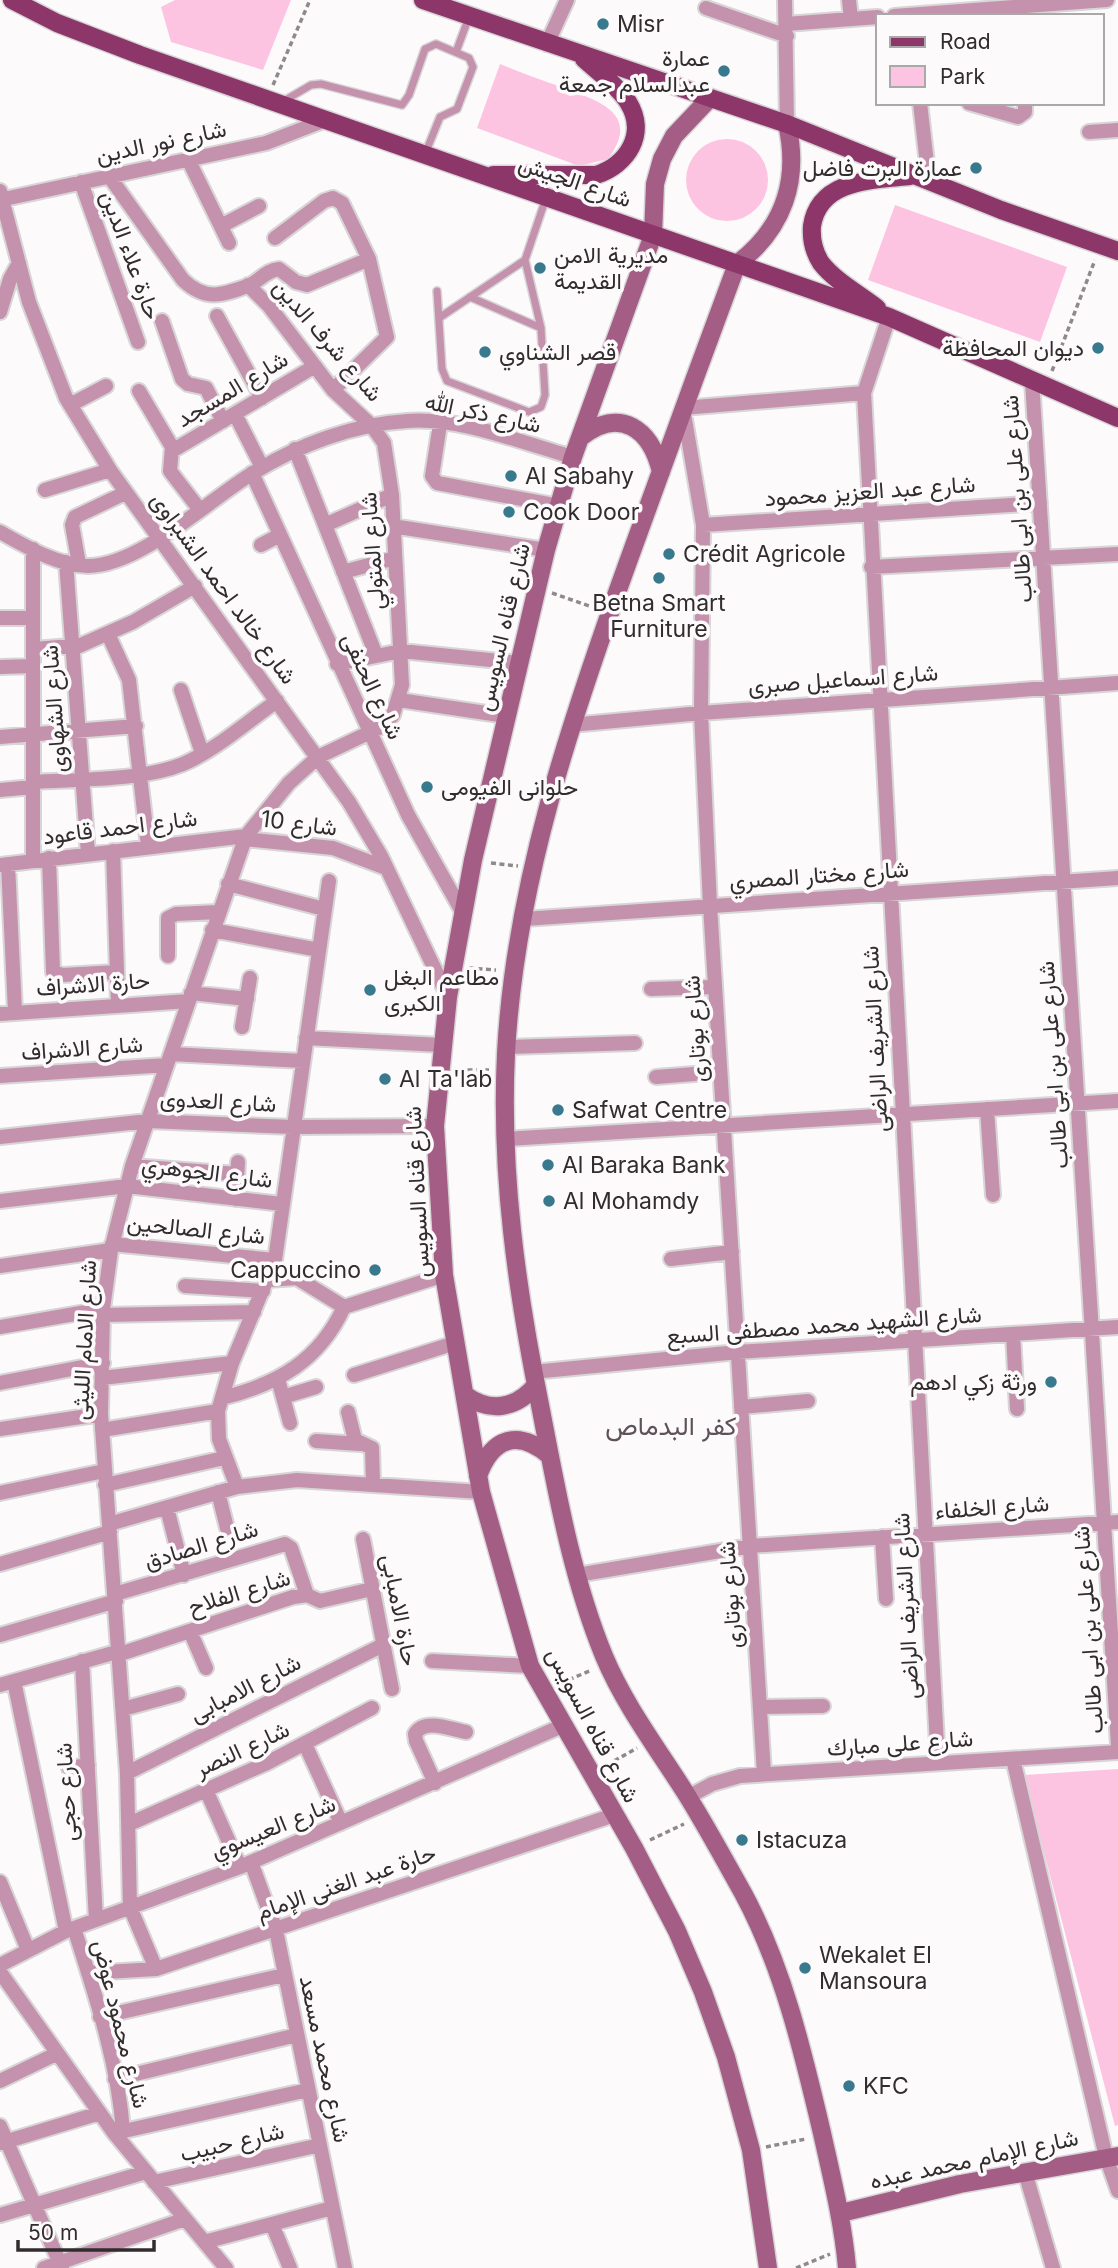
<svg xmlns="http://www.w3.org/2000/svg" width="1118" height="2268" viewBox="0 0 1118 2268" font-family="Inter,Vazirmatn,sans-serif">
<rect width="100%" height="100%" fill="#fdfafc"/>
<path fill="#fdc4e1" d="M175 0H291L263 70 171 42 161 7Z
M500 64C520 72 541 80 562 87 598 101 642 113 608 159L579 166 477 128Z
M686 180a41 41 0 1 1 82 0a41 41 0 1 1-82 0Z
M895 205 1067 267 1040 342 868 280Z
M1118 1769V2125L1115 2126 1024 1775Z"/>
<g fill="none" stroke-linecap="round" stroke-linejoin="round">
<g stroke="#d8d5d7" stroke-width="10">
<path id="lane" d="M456 52 469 17
M282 102 311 85 321 84 402 105 409 95 425 49 436 44 469 58 473 67 457 109 440 117 425 154
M437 291 442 369 447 381 529 412 541 407 545 395 541 328 525 260 546 198
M470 297 541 328
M439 318 525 260"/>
</g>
<g stroke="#d8d5d7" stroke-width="18">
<path id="street" d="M785 0 787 124
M849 0 851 19
M706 8 787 36
M894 16 1107 0
M786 24 878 17
M547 44 567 0
M920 103 929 181
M969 103 1018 117 1025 112V103
M1089 132 1118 130
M188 159 229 243
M109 176 183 280C206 302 223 295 250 285 260 280 267 270 279 269L296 282 307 285 369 259
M81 182 138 342
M0 191 29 302 66 398 110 470 349 802 381 856 448 997
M0 200 266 143 328 119
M221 226 259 206
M275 238 324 201 333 198 342 203 369 259 387 337 333 390
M0 312 10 279 19 263
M217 316 262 398
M889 317 864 393 938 1763
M162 321 182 379 188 384 206 388 223 421
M1032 381 1118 1745
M139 391 172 447 170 471 200 510
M70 405 106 386
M235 414 262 467
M440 424 432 476 437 483 559 506
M295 449 376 655
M172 451 315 366
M252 473 408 815 463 913
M45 490 110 470
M325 525 392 495
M703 525 1040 503
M392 526 546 550
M0 532C25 546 58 566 88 566 140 566 210 499 253 473 298 445 354 424 407 421 462 417 521 443 573 457
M261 545 280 535
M66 562 88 854
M79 564 72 525 75 517 125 493
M871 567 1118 554
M343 572 395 558
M0 618H33
M108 634 129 680 148 846
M33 649 72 646
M72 649 133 622 195 586
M337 664 401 651 519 663
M0 667 33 666
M181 690 202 753
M399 700 506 716
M571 725 701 713 1118 683
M0 737 136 726
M33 782C78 779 141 781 183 764 216 750 248 721 277 701
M0 790 33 787
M245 839 333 848 386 868
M113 851 117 972
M49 858 53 972 62 975 117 972 118 1004
M33 860V549
M8 864 15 1012
M0 865 246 836
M228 884 324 909
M524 919 1118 878
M212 930 319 950
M168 956V918L176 914 218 912
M651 989 715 987
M191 993 247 999
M0 1014 189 1001
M242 1027 250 978
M306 1038 441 1045
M506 1047 635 1043
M171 1054 303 1061
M0 1076 167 1065
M656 1077 720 1072
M987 1109 993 1195
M0 1137 148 1121 293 1127 435 1126
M506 1139 1118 1101
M132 1166 237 1174
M236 1199 238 1162
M0 1201 127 1186 282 1204
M112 1244 275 1260
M671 1259 732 1252
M0 1266 111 1250
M267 1280 297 1278 344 1307 444 1275
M185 1286 263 1291
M103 1315 254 1312
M0 1327 103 1309
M1013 1334 1017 1409
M533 1372 738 1352 1118 1327
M354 1375 455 1343
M102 1378 232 1363
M278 1379 290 1423
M0 1383 103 1363
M283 1397 316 1387
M222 1398C278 1384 319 1361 344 1307
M741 1407 808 1401
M348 1412 355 1440 372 1448 373 1483
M0 1429 101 1414
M102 1430 218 1411
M316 1441 360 1444
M105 1485 224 1458
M237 1487 219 1439 218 1411 232 1363 275 1260 329 881
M218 1492 227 1528
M0 1493 104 1471
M167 1508 184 1575
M109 1524 237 1487 297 1480 481 1492
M882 1537 886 1599
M363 1539 392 1689
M0 1564 110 1532
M577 1575 750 1546 1118 1522
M115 1594 285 1544 291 1548 307 1595
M190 1631 206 1668
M0 1635 116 1601
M120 1654 293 1597 307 1595 320 1601 372 1589
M82 1661 96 1920
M432 1661 530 1666
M14 1681 66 1931
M0 1685 120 1651
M760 1707 823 1706
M123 1709 178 1694
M305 1744 341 1823
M1013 1759 1106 2157 1118 2191
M69 1768 88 1765
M127 1773 383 1645
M764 1774 710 905 701 713 703 525 683 408 864 393
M435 1783 416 1741 415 1734C424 1718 450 1729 466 1732
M207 1792 240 1867
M688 1797 712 1784 740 1776 1118 1752
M129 1824 267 1763 372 1708
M251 1862 276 1930 345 2268
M0 1882 28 1950
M74 1928C95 1994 118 2062 123 2131
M0 1965 66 1931 240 1867 562 1726
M156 1969 130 1907 127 1773 101 1414 103 1309 111 1250 132 1166 246 836 289 783 318 757 383 726 393 715 402 685 392 495 384 443 372 426 333 390 269 306 248 285
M0 1972 114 2133 226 2268
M88 1973 156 1969 614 1815
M100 2017 284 1975
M115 2079 297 2035
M0 2081 56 2054
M0 2126 62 2268
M115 2133 308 2090
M1 2143 100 2113
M1025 2172 1053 2268
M154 2182 320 2145
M0 2215 146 2172
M272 2224 290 2268
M204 2242 332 2208
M44 2268 185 2219"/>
</g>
<g stroke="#d8d5d7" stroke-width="21">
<path id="secondary" d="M709 99 674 136 662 159 655 184 653 235 573 457 546 550 473 860 448 997 435 1126 444 1275 481 1492 530 1666 634 1848 677 1931 703 1992 726 2057 751 2150 768 2268
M787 124C800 181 783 229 737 264 700 363 664 463 628 562 571 720 515 884 506 1053 500 1174 517 1292 541 1410 557 1493 572 1578 604 1656 624 1704 657 1748 685 1792 705 1824 724 1859 743 1893 783 1967 803 2052 822 2133 832 2178 843 2222 847 2268
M581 437C620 406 651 429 661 472
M465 1395C490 1413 516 1409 536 1385
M478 1476C492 1437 518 1429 550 1456
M841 2213 960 2184 1118 2156"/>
</g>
<g stroke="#d8d5d7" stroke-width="21">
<path id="primary" d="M12 0 57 23 140 55 889 317 1118 418
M423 0 787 124 1001 210 1118 251
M493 175H596C627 165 648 134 628 102 618 86 598 72 584 59
M877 308C859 294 835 281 821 263 814 252 811 239 812 226 819 179 873 180 910 176"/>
</g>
<path stroke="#8e8a8c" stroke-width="3.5" stroke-dasharray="5 3.5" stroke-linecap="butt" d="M273 85 310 0
M1052 371 1095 260
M552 593 595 608
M491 863 518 866
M469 968 496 970
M459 1070H489
M561 1683 592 1670
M607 1765 637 1748
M650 1840 684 1824
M766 2147 806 2139
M796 2268 830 2254"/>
<use href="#lane" stroke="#c492ac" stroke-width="7"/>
<use href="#street" stroke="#c492ac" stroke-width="14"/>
<use href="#secondary" stroke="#a45e86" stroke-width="18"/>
<use href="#primary" stroke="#8c366a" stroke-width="18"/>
</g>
<g fill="#39798d" stroke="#fdfafc" stroke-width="2.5">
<circle cx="603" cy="24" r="7"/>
<circle cx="724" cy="71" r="7"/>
<circle cx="976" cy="168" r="7"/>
<circle cx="540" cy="268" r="7"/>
<circle cx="1098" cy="348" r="7"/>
<circle cx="485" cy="352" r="7"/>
<circle cx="511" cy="476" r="7"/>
<circle cx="509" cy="512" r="7"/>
<circle cx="669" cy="554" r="7"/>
<circle cx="659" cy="578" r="7"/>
<circle cx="427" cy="787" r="7"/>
<circle cx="370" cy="990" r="7"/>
<circle cx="385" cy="1079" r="7"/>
<circle cx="558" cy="1110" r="7"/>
<circle cx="548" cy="1165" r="7"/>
<circle cx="549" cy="1201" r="7"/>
<circle cx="375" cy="1270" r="7"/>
<circle cx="1051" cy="1382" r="7"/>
<circle cx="742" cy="1840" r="7"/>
<circle cx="805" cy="1968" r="7"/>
<circle cx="849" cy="2086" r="7"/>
</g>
<g text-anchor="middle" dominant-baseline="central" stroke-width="7" stroke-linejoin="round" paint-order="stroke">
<g font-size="23" fill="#312c2e" stroke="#fdfafc" text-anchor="start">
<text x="617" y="24">Misr</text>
<text x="710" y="58" text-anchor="end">عمارة<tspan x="710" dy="26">عبدالسلام جمعة</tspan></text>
<text x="962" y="168" text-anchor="end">عمارة البرت فاضل</text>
<text x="554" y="255">مديرية الامن<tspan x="554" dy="26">القديمة</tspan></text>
<text x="1084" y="348" text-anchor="end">ديوان المحافظة</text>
<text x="499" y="352">قصر الشناوي</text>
<text x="525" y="476">Al Sabahy</text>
<text x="523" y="512">Cook Door</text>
<text x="683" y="554">Crédit Agricole</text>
<text x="659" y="603" text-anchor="middle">Betna Smart<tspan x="659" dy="26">Furniture</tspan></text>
<text x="441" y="787">حلوانى الفيومى</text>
<text x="384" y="977">مطاعم البغل<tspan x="384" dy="26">الكبرى</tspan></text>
<text x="399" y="1079">Al Ta'lab</text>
<text x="572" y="1110">Safwat Centre</text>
<text x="562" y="1165">Al Baraka Bank</text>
<text x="563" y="1201">Al Mohamdy</text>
<text x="361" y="1270" text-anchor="end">Cappuccino</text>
<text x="1037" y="1382" text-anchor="end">ورثة زكي ادهم</text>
<text x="756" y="1840">Istacuza</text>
<text x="819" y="1955">Wekalet El<tspan x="819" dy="26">Mansoura</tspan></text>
<text x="863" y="2086">KFC</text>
</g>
<g font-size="23" fill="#312c2e" stroke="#fdfafc">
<text transform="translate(161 142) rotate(-12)">شارع نور الدين</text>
<text transform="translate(575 181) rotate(19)">شارع الجيش</text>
<text transform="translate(131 255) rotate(70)">حارة علاء الدين</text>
<text transform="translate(328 340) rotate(49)">شارع شرف الدين</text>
<text transform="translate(232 389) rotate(-31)">شارع المسجد</text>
<text transform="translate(483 413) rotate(12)">شارع ذكر الله</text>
<text transform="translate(870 491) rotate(-4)">شارع عبد العزيز محمود</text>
<text transform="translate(1017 499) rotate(-94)">شارع على بن ابى طالب</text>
<text transform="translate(372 551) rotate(-94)">شارع المتولي</text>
<text transform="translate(224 588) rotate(54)">شارع خالد احمد الشبراوى</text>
<text transform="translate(503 627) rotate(-77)">شارع قناه السويس</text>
<text transform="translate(843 679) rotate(-4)">شارع اسماعيل صبرى</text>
<text transform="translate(373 686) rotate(65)">شارع الحنفى</text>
<text transform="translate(54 709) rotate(-94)">شارع الشهاوى</text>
<text transform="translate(299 823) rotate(7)">شارع 10</text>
<text transform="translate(120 827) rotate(-7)">شارع احمد قاعود</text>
<text transform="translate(819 875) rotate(-4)">شارع مختار المصري</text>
<text transform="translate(93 984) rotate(-4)">حارة الاشراف</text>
<text transform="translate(695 1029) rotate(-94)">شارع بوتارى</text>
<text transform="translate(875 1039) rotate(-93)">شارع الشريف الراضى</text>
<text transform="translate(82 1048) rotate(-4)">شارع الاشراف</text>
<text transform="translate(1053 1065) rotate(-94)">شارع على بن ابى طالب</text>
<text transform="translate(218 1101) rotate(3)">شارع العدوى</text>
<text transform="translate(207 1172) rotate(7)">شارع الجوهري</text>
<text transform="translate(417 1192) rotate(-93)">شارع قناه السويس</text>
<text transform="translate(196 1229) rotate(6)">شارع الصالحين</text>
<text transform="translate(824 1325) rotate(-4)">شارع الشهيد محمد مصطفى السبع</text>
<text transform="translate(84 1340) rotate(-87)">شارع الامام الليثى</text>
<text transform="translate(992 1507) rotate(-4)">شارع الخلفاء</text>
<text transform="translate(201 1545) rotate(-17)">شارع الصادق</text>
<text transform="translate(239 1592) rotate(-17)">شارع الفلاح</text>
<text transform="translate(730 1595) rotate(-94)">شارع بوتارى</text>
<text transform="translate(906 1606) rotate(-93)">شارع الشريف الراضى</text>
<text transform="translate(400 1610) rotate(79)">حارة الامبابى</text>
<text transform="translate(1088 1630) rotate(-94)">شارع على بن ابى طالب</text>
<text transform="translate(245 1688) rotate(-27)">شارع الامبابى</text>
<text transform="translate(593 1725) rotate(62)">شارع قناه السويس</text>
<text transform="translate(900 1743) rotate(-4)">شارع على مبارك</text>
<text transform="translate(242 1749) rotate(-25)">شارع النصر</text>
<text transform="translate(66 1792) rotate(-93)">شارع حجى</text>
<text transform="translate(273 1827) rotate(-22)">شارع العيسوي</text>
<text transform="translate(346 1882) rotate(-19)">حارة عبد الغنى الإمام</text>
<text transform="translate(121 2024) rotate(76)">شارع محمود عوض</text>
<text transform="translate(325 2059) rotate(78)">شارع محمد مسعد</text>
<text transform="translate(232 2142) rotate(-13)">شارع حبيب</text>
<text transform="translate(974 2159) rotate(-12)">شارع الإمام محمد عبده</text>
</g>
<g font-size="26" fill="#5e5158" stroke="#fdfafc">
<text x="671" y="1425">كفر البدماص</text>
</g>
</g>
<rect x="876" y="14" width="228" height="91" fill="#fdfafc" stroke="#aba8aa" stroke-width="2"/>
<rect x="890" y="37" width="35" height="10" fill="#8c366a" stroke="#aba8aa" stroke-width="2"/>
<text x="940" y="49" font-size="21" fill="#312c2e">Road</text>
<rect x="890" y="66" width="35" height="21" fill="#fdc4e1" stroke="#aba8aa" stroke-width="2"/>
<text x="940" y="84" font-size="21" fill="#312c2e">Park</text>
<path d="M18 2240v10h136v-10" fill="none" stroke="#312c2e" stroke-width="3.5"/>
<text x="28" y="2240" font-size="21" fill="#312c2e" stroke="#fdfafc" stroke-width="5" paint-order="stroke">50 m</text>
</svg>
